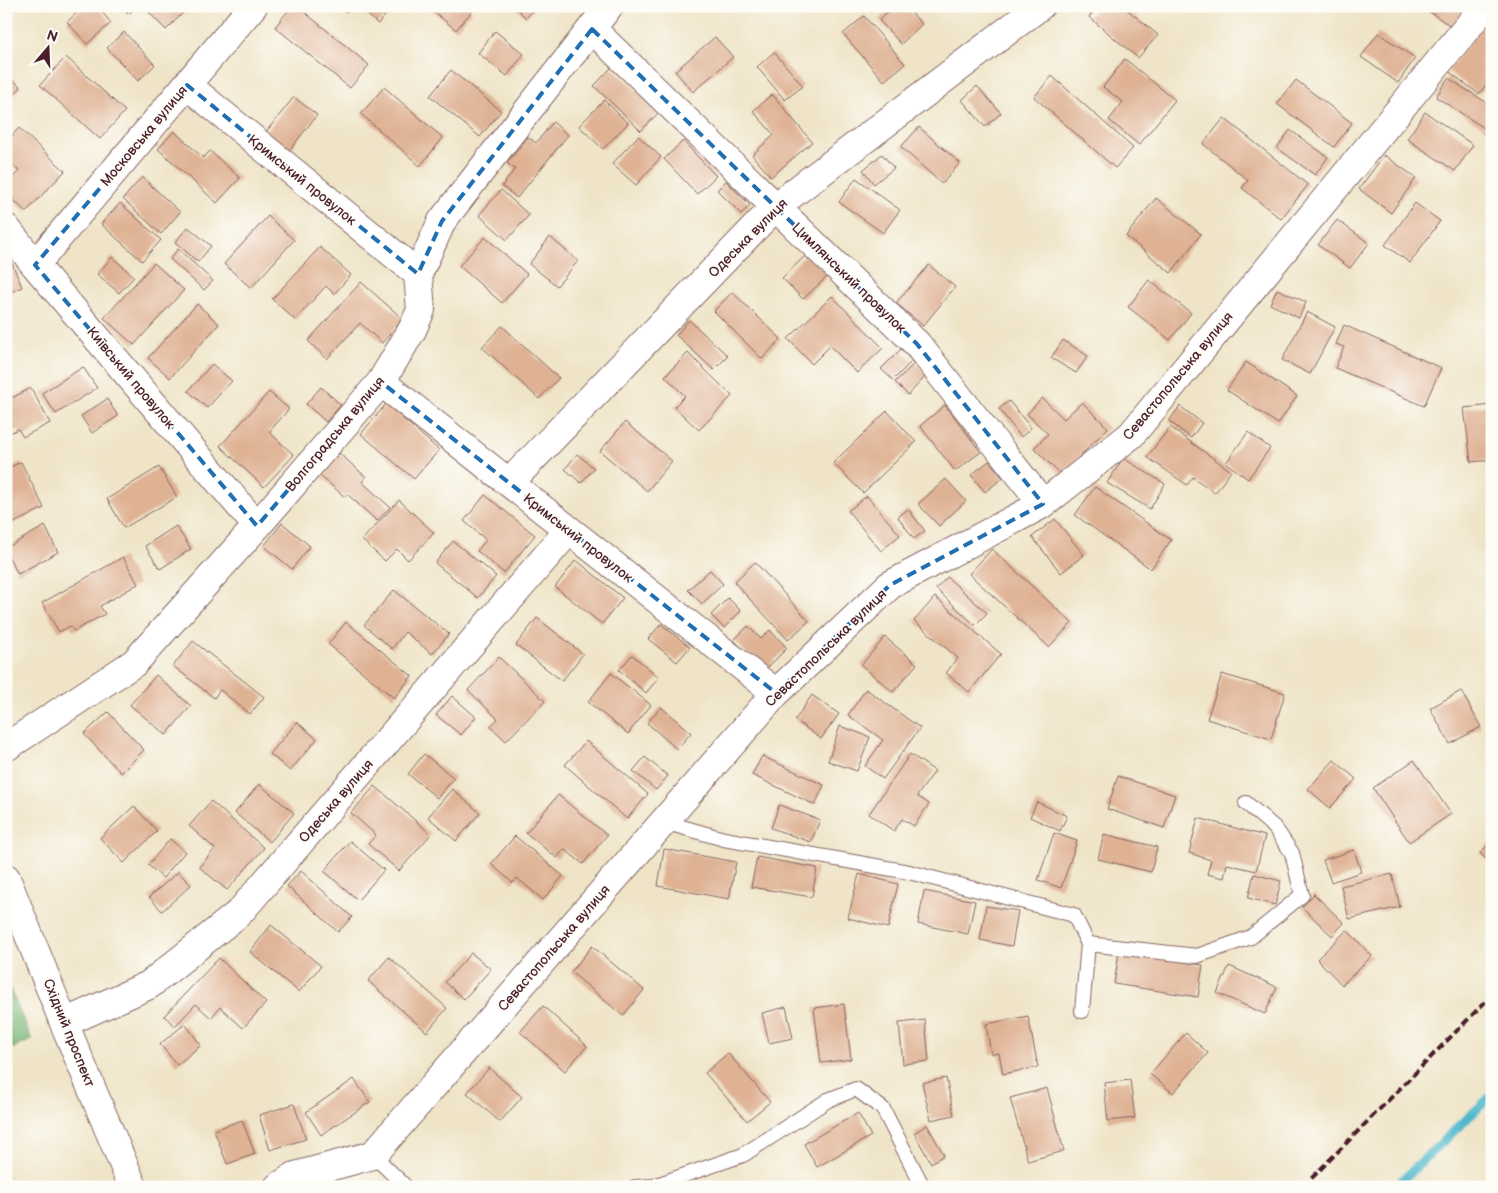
<svg xmlns="http://www.w3.org/2000/svg" width="1498" height="1193" viewBox="0 0 1498 1193" font-family="'Balsamiq Sans',sans-serif">
<rect width="100%" height="100%" fill="#fdfcf7"/>
<filter id="ink" filterUnits="userSpaceOnUse"><feTurbulence type="fractalNoise" baseFrequency=".02" numOctaves="2"/><feDisplacementMap in="SourceGraphic" scale="10" xChannelSelector="R" yChannelSelector="G"/><feConvolveMatrix kernelMatrix="1 2 1 2 8 2 1 2 1" color-interpolation-filters="sRGB"/></filter>
<filter id="wash" filterUnits="userSpaceOnUse"><feTurbulence type="fractalNoise" baseFrequency=".0096" numOctaves="4" result="noise"/><feDisplacementMap in="SourceGraphic" scale="20" xChannelSelector="R" yChannelSelector="G"/><feGaussianBlur stdDeviation="1.12" result="paint"/><feColorMatrix in="noise" values="0 0 0 0 0 0 0 0 0 0 0 0 0 0 0 0 0 1.4 0 .05"/><feComposite in="paint" operator="in"/></filter>
<g filter="url(#wash)">
<rect width="100%" height="100%" fill="#efe4c7"/>
<path fill="#77b474" stroke="#606a50" d="M6 980 32 1040 6 1051Z"/>
<g fill="none" stroke-linecap="round" stroke-linejoin="round">
<path stroke="#4eb8cb" stroke-width="9" d="M1395 1187 1492 1095"/>
</g>
<g id="blocks">
<path fill="#dfb294" d="M84 6H97L111 23 87 44 67 22Z
M121 6H136L129 14Z
M143 6H190L166 30Z
M292 6H297L369 65 350 88 275 27Z
M339 6H352L346 12Z
M357 6H393L378 24Z
M427 6H466L472 11 456 30Z
M514 6H537L526 18Z
M894 6H905L922 24 901 44 879 20Z
M1098 6H1123L1158 35 1138 58 1089 17Z
M1421 6H1467L1452 27Z
M864 16 905 64 884 81 843 34Z
M1485 22 1492 27V77L1479 94 1448 71Z
M495 31 524 54 507 76 478 53Z
M124 32 155 65 138 81 107 48Z
M1378 33 1415 58 1398 83 1361 57Z
M715 37 733 57 693 92 675 71Z
M774 52 803 86 785 100 757 67Z
M66 57 125 111 100 139 40 85Z
M1125 59 1175 100 1139 145 1109 120 1123 102 1103 87Z
M612 67 659 112 641 131 594 86Z
M451 70 501 111 480 137 430 96Z
M6 74 21 87 6 104Z
M1052 76 1133 148 1115 168 1034 97Z
M1448 78 1492 106V133L1436 97Z
M1296 80 1352 123 1334 147 1277 104Z
M977 86 1001 113 985 127 962 100Z
M384 87 443 138 420 166 361 114Z
M772 94 812 142 771 177 752 155 774 135 753 111Z
M294 97 317 115 289 151 265 133Z
M604 100 628 123 603 149 579 126Z
M1425 112 1473 145 1455 171 1407 139Z
M1224 118 1308 185 1281 219 1242 188 1248 180 1203 144Z
M553 122 568 135 517 198 502 186 515 169 507 163 528 137 536 143Z
M919 127 960 163 942 184 901 147Z
M19 128 65 171 26 212 6 193V184L19 171 6 159V142Z
M1290 130 1328 157 1315 175 1277 148Z
M174 131 203 158 210 151 240 178 217 203 158 149Z
M638 136 661 157 636 185 612 164Z
M683 141 716 176 697 194 664 159Z
M882 154 894 168 874 184 863 170Z
M1384 155 1416 178 1391 213 1359 189Z
M142 177 180 212 161 234 123 199Z
M856 178 900 210 883 233 839 202Z
M726 181 750 205 741 214 717 190Z
M501 190 529 215 507 240 479 215Z
M1156 198 1201 234 1171 273 1126 236Z
M120 203 161 240 142 261 101 224Z
M1415 203 1440 221 1410 263 1385 245Z
M268 216 294 240 251 288 224 264Z
M1337 220 1369 243 1350 268 1318 245Z
M188 227 211 246 198 262 175 242Z
M485 237 527 274 502 303 459 266Z
M550 237 578 261 557 286 529 264Z
M320 247 351 275 334 294 326 286 295 320 272 299Z
M178 249 213 281 204 290 170 259Z
M806 255 828 276 803 299 782 278Z
M112 257 134 277 119 293 97 274Z
M12 263 22 287 6 294V266Z
M154 263 184 290 134 345 104 318Z
M929 265 955 287 923 326 896 303Z
M1149 280 1191 313 1170 340 1128 307Z
M361 282 403 319 382 343 360 323 327 359 308 341Z
M1277 289 1306 302 1299 318 1270 304Z
M732 292 781 339 762 359 714 311Z
M832 296 883 348 857 373 830 346 812 364 788 339Z
M197 304 219 324 170 378 148 358Z
M1307 312 1335 327 1310 374 1282 360Z
M689 320 728 356 714 370 676 335Z
M1344 325 1441 368 1424 406 1335 368 1344 347 1336 344Z
M502 326 559 378 539 399 482 347Z
M1063 340 1088 356 1076 373 1051 358Z
M901 349 912 361 893 380 881 369Z
M688 353 732 396 699 430 674 407 685 396 665 376Z
M1246 362 1297 396 1278 424 1227 390Z
M915 363 927 375 908 395 895 382Z
M212 364 232 381 207 408 188 391Z
M83 367 97 388 56 414 42 393Z
M321 387 341 405 326 422 306 404Z
M31 388 50 423 23 437 18 429 6 435V401Z
M269 392 289 409 269 432 294 455 264 487 220 446Z
M1042 398 1064 419 1082 402 1108 428 1061 475 1034 448 1048 434 1027 414Z
M107 399 118 416 92 433 81 416Z
M1009 401 1031 428 1021 437 999 409Z
M386 404 439 450 414 479 361 434Z
M945 405 981 452 955 471 920 426Z
M1492 405V460L1471 462 1464 408Z
M1180 406 1202 423 1191 438 1169 421Z
M887 411 916 442 863 493 833 463Z
M625 422 672 461 647 491 600 451Z
M1170 427 1231 471 1215 493 1193 477 1187 485 1147 457Z
M1248 432 1270 448 1248 479 1226 463Z
M339 453 366 477 362 482 390 507 377 521 347 494 345 497 319 475Z
M577 454 594 468 581 483 565 469Z
M1123 458 1165 484 1150 509 1107 483Z
M989 461 1003 478 985 492 971 475Z
M21 462 44 508 6 527V469Z
M159 467 177 497 124 528 107 499Z
M946 479 966 501 939 526 918 504Z
M1095 487 1171 540 1151 569 1075 515Z
M485 495 535 535 504 573 477 551 486 540 464 521Z
M867 496 900 535 881 551 848 511Z
M399 500 434 533 408 560 397 549 385 561 362 540Z
M908 509 925 531 914 539 898 517Z
M1055 519 1084 555 1061 573 1032 537Z
M282 523 310 546 292 569 264 546Z
M45 526 58 552 18 574 6 552V548Z
M176 526 191 549 160 569 145 546Z
M453 541 496 576 478 598 435 563Z
M992 549 1072 623 1049 647 969 574Z
M123 557 138 584 100 606 105 614 74 631 70 626 59 632 42 603Z
M576 560 623 598 602 624 555 587Z
M755 562 809 621 788 640 734 582Z
M710 570 723 584 702 604 688 590Z
M947 577 987 613 975 625 936 589Z
M394 590 449 634 432 654 405 632 392 649 364 625Z
M935 597 1001 654 969 692 946 673 958 658 914 621Z
M728 598 741 611 724 628 711 615Z
M537 618 583 654 562 681 516 645Z
M346 622 412 676 394 698 328 644Z
M661 624 690 647 677 662 648 639Z
M748 626 761 639 770 630 787 648 764 671 734 640Z
M885 637 917 664 893 692 861 665Z
M193 641 264 697 250 714 220 690 214 698 173 666Z
M632 655 659 677 646 693 619 670Z
M499 657 545 701 506 741 490 726 498 719 468 690Z
M611 673 651 705 628 734 588 702Z
M1222 674 1285 693 1271 739 1207 719Z
M156 675 191 706 166 735 130 705Z
M866 689 920 728 883 779 865 766 883 740 848 715Z
M1461 691 1481 727 1450 744 1430 708Z
M812 695 839 714 821 739 795 720Z
M452 696 476 717 461 735 436 715Z
M661 707 691 733 677 749 647 723Z
M108 712 144 750 121 773 84 734Z
M297 722 317 739 290 771 270 754Z
M840 726 870 737 857 771 828 761Z
M586 741 648 794 627 819 565 765Z
M424 754 454 778 437 798 408 774Z
M910 754 935 771 917 796 929 804 914 826 902 819 894 831 869 814Z
M762 756 824 785 815 805 752 775Z
M645 757 668 776 656 790 633 771Z
M1334 760 1356 779 1330 808 1308 789Z
M1414 760 1451 814 1409 842 1373 788Z
M1118 776 1175 795 1164 828 1107 809Z
M259 784 294 813 270 842 235 813Z
M375 786 431 834 399 871 368 844 376 835 351 813Z
M452 789 480 813 456 841 428 817Z
M558 795 607 835 583 864 564 849 557 858 526 833Z
M211 801 264 848 227 890 199 867 215 849 189 826Z
M1037 802 1067 816 1060 831 1030 817Z
M779 805 820 820 811 842 771 828Z
M134 806 157 831 124 863 100 838Z
M1198 818 1265 836 1256 871 1227 864 1224 878 1207 874 1211 860 1189 853Z
M1054 833 1077 841 1061 888 1038 880Z
M1104 834 1157 847 1151 872 1098 859Z
M515 836 563 876 543 900 517 878 513 883 491 864Z
M170 839 185 852 163 878 148 865Z
M350 841 384 870 358 900 324 871Z
M1492 841V865L1480 853Z
M664 849 736 862 729 899 658 886Z
M1354 850 1361 872 1331 882 1323 860Z
M757 857 817 868 812 897 751 887Z
M301 871 352 917 338 932 287 886Z
M178 872 191 885 162 911 149 897Z
M859 874 898 884 888 928 848 918Z
M1254 874 1281 881 1275 905 1248 898Z
M1392 874 1400 907 1349 919 1341 886Z
M924 891 975 901 968 934 918 924Z
M1314 894 1344 923 1332 936 1302 907Z
M986 906 1018 911 1012 946 980 940Z
M271 925 321 966 299 992 250 952Z
M1347 930 1372 956 1342 985 1317 959Z
M592 946 644 990 623 1016 571 972Z
M1119 952 1203 965 1198 997 1114 984Z
M471 953 491 969 464 999 445 982Z
M389 957 447 1008 427 1032 368 981Z
M219 958 266 1003 243 1028 220 1007 211 1018 196 1004 175 1026 164 1016Z
M1229 966 1277 987 1265 1014 1217 993Z
M844 1004 851 1059 821 1063 814 1008Z
M543 1006 587 1046 565 1071 520 1032Z
M786 1007 793 1038 769 1043 762 1013Z
M1028 1016 1038 1067 1003 1074 999 1053 991 1054 986 1024Z
M925 1020 929 1061 903 1064 899 1023Z
M185 1024 201 1045 177 1065 160 1044Z
M1186 1033 1208 1053 1173 1093 1150 1074Z
M728 1053 770 1102 747 1121 705 1073Z
M489 1068 522 1097 500 1122 467 1093Z
M946 1078 954 1115 931 1120 922 1083Z
M354 1079 370 1102 321 1135 306 1112Z
M1130 1080 1135 1118 1108 1121 1104 1083Z
M1047 1088 1064 1151 1028 1161 1010 1098Z
M294 1104 306 1139 270 1150 259 1115Z
M858 1113 871 1136 817 1167 804 1144Z
M242 1120 255 1154 227 1164 214 1130Z
M927 1125 944 1155 931 1163 914 1133Z"/>
</g>
</g>
<g filter="url(#ink)">
<use href="#blocks" fill-opacity="0" stroke="#846462" stroke-width="1"/>
<g fill="none" stroke-linecap="round" stroke-linejoin="round">
<g stroke="#846462" stroke-width="16">
<path id="lane" d="M664 822 724 839 909 872 1074 915 1088 944 1197 956 1251 937 1302 895 1292 853 1275 828 1246 803
M1082 1011 1088 944
M373 1155 406 1187
M635 1187 653 1186 743 1155 828 1100 856 1089 883 1109 923 1187"/>
</g>
<g stroke="#846462" stroke-width="30">
<path id="street" d="M592 29 917 344 1043 504
M187 85 418 274
M6 228 35 265 257 526
M35 265 253 6
M381 382 776 693
M509 483 775 207 1040 6
M6 747 134 663 257 526 381 382 412 330 421 310 418 274 442 221 609 6
M64 1023 149 985 239 913 569 530
M278 1187 295 1176 373 1155 776 693 890 585 1043 504 1131 435 1485 6"/>
</g>
<g stroke="#846462" stroke-width="30">
<path id="secondary" d="M6 878 64 1023 133 1187"/>
</g>
<use href="#lane" stroke="#fff" stroke-width="14"/>
<use href="#street" stroke="#fff" stroke-width="28"/>
<use href="#secondary" stroke="#fff" stroke-width="28"/>
<path stroke="#4a1f2b" stroke-width="4" stroke-dasharray="8 4" stroke-linecap="butt" d="M1303 1187 1492 995"/>
</g>
</g>
<path fill="none" stroke="#1f6fb2" stroke-width="4" stroke-dasharray="10 6" stroke-linejoin="round" d="M592 29 917 344 1043 504 890 585 776 693 381 382 257 526 35 265 187 85 418 274 442 221Z"/>
<g text-anchor="middle" dominant-baseline="central" stroke-width="4" stroke-linejoin="round" paint-order="stroke">
<g font-size="14" fill="#4a1f2b" stroke="#fdfcf7">
<text transform="translate(144 136) rotate(-50)">Московська вулиця</text>
<text transform="translate(302 180) rotate(39)">Кримський провулок</text>
<text transform="translate(748 238) rotate(-45)">Одеська вулиця</text>
<text transform="translate(849 278) rotate(44)">Цимлянський провулок</text>
<text transform="translate(1178 376) rotate(-50)">Севастопольська вулиця</text>
<text transform="translate(131 378) rotate(50)">Київський провулок</text>
<text transform="translate(335 434) rotate(-50)">Волгоградська вулиця</text>
<text transform="translate(578 538) rotate(38)">Кримський провулок</text>
<text transform="translate(826 648) rotate(-44)">Севастопольська вулиця</text>
<text transform="translate(336 801) rotate(-49)">Одеська вулиця</text>
<text transform="translate(554 948) rotate(-49)">Севастопольська вулиця</text>
<text transform="translate(69 1033) rotate(68)">Східний проспект</text>
</g>
</g>
<rect width="1498" height="1193" fill="none" stroke="#fdfcf7" stroke-width="25"/>
<g transform="translate(48 48) rotate(19)" stroke="#fdfcf7" stroke-width="4" paint-order="stroke">
<path d="M0-4L9 19L0 12L-9 19Z" fill="#4a1f2b"/>
<text y="-8" font-size="14" font-weight="bold" text-anchor="middle" fill="#4a1f2b">N</text>
</g>
</svg>
